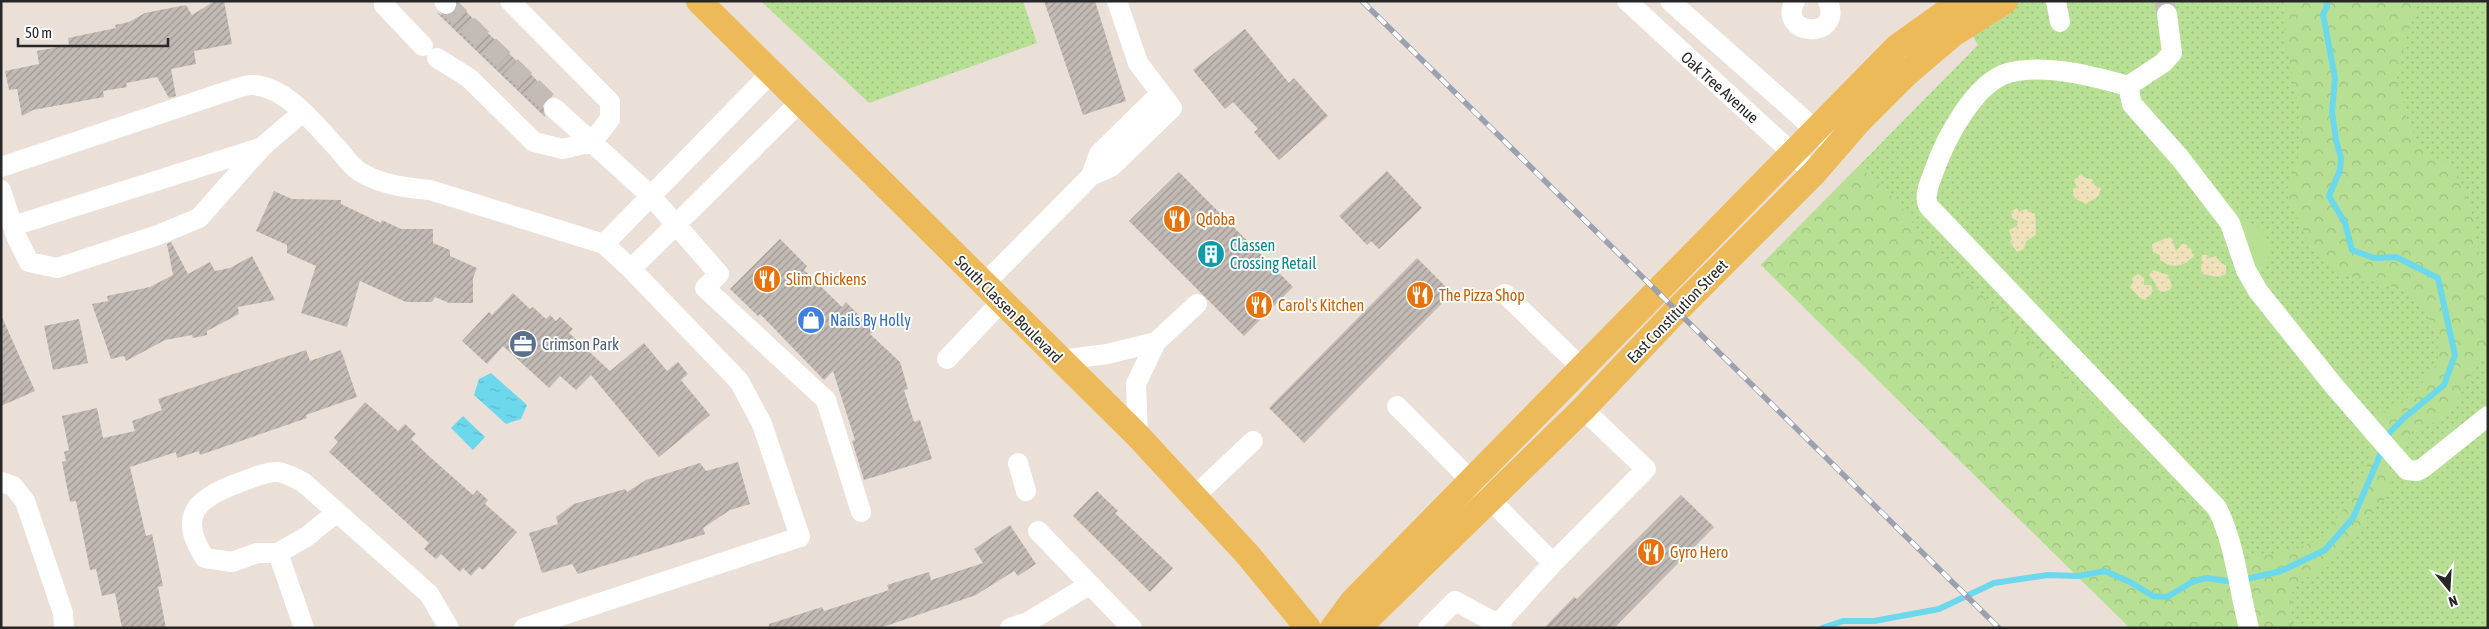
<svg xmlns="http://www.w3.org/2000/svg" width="2489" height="629" viewBox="0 0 2489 629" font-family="'Asap Condensed',sans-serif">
<defs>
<pattern id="grass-dots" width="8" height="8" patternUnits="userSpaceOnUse" patternTransform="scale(1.25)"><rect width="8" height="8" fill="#b7e094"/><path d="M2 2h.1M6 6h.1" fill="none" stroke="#9dc080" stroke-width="1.8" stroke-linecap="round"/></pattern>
<pattern id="forest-crowns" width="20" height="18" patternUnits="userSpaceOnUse" patternTransform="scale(1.25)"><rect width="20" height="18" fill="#b7e094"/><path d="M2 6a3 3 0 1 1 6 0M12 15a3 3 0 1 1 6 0" fill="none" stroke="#9dc080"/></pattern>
<pattern id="sand-dots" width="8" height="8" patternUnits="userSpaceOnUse" patternTransform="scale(1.25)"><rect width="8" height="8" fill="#efe1ba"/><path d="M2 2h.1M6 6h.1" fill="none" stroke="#cdc1a0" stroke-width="1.8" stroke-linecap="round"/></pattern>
<pattern id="water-ripples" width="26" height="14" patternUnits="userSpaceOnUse" patternTransform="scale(1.25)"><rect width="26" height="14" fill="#6bd8ec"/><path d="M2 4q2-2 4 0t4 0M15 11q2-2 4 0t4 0" fill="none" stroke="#5db9ca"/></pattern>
<pattern id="building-hatch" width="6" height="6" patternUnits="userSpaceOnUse" patternTransform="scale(1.25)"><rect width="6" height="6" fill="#c2bab5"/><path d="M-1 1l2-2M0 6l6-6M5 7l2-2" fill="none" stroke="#9e9793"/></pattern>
</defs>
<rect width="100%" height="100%" fill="#eae0d8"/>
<path fill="url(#grass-dots)" d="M761 1H1023L1037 43 869 103Z
M1953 1H2488V628H2130L1761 265 1978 45Z"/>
<path fill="url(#forest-crowns)" d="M2287 1H2413L2417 8 2405 42 2397 77 2407 120 2422 150 2452 167 2471 207 2488 306V348L2455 403 2435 422 2412 431 2396 458 2386 498 2371 512 2346 548 2322 568 2295 585 2291 596 2292 628H2130L1761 265 1859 166 1896 200 1927 242 2109 419 2204 516 2222 550 2236 560C2259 556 2302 552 2321 537 2335 527 2375 461 2372 444 2371 436 2366 427 2363 419L2398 407 2420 386 2438 362V336L2422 306 2400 288 2343 275 2313 251 2286 193 2300 152 2303 127 2285 38Z"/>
<path fill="url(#sand-dots)" d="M2081 174 2085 178 2092 179 2095 186 2101 188 2098 197 2085 204C2077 199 2072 199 2073 189L2077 187 2074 180Z
M2017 208 2019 212 2026 209 2029 212 2034 213C2037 218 2035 228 2036 235L2026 241 2024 249 2017 252 2010 242 2012 239 2009 230 2017 226 2018 221 2012 218 2011 212Z
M2169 237 2172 239 2176 251 2183 243C2188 245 2193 251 2194 256 2184 266 2173 270 2160 260V255L2153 252 2152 244Z
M2202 255H2207L2210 258 2216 256 2219 261 2226 266V274L2218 277 2203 274 2201 272Z
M2153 270 2168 275 2172 286 2170 290 2162 292 2157 289 2156 284 2149 275Z
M2138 274 2144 278V285H2151L2153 292 2145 300 2139 297 2130 287 2133 282 2132 278Z"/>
<path fill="#b7e094" d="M2208 184C2218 194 2227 207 2237 216 2245 223 2258 224 2264 233 2274 248 2269 270 2253 276Z"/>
<path fill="url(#water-ripples)" d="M491 373 527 405 521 419 506 424 474 395 479 379Z
M463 416 485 437 473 450 451 428Z"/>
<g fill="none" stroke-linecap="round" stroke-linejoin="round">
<path stroke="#6bd8ec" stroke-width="6" d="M1822 628 1843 621H1874L1939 609 1994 583 2048 575 2078 576 2105 571 2130 582 2153 596 2167 597 2192 582 2206 578 2234 582 2281 571 2325 550 2353 518 2390 432 2404 418 2444 385 2455 355 2438 278 2396 257 2374 258 2352 250 2345 223 2329 196 2340 170 2341 158 2336 140 2332 112 2335 78 2323 14 2327 7 2326 1"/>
</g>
<path fill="url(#building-hatch)" d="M215 1H224L232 44 194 51 196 64 171 69 176 96 169 98 157 77 126 83 127 87 103 91 104 97 33 110 22 116 17 89 9 90 5 71 39 64 37 51 69 45 68 38 116 28 115 25 129 22 145 13 186 5 192 15Z
M1044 1H1095L1126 101 1083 115Z
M458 4 553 96 546 100 543 105 545 117 437 13 446 16 452 14Z
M1245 29 1289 83 1294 78 1328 116 1279 160 1254 132 1258 129 1233 102 1225 109 1193 70Z
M1387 171 1422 208 1379 249 1371 241 1367 245 1339 216Z
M1179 172 1293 287 1244 336 1129 221Z
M274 191 292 199 341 200V204L381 223 382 220 401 229H433V243L450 250V256L477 268 473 278V303H449L435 297 432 302H406L360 281 347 327 301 313 316 266 287 253V245L256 231Z
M780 239 807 266 804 270 842 307 846 302 874 331 870 334 900 362 908 389 904 390 914 422 920 420 932 459 864 480 852 441 855 440 833 371 824 380 760 314 758 316 730 289Z
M171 242 188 274 210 262 215 271 230 268 252 256 275 300 238 307 239 314 207 331V335L193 338 192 335 165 340 126 361 124 356 111 359 92 304 108 301 107 296 150 287 173 275 167 244Z
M1417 258 1452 293 1304 443 1269 408Z
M513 293 530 309 533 307 546 319 550 315 556 321 560 317 573 329 569 333 610 371 644 343 667 371 678 362 688 374 681 380 710 415 659 457 591 375 576 390 560 376 549 388 503 346 487 364 462 341 489 312 492 315Z
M1 315 35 391 1 406Z
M79 319 88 363 53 370 44 326Z
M306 350 310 361 341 350 357 397 306 415 307 418 200 455 199 451 177 458 176 452 130 467 146 536 152 534 163 586 158 587 166 628H122L115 593 102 596 96 569 90 570 76 501 70 502 62 462 66 461 64 452 69 450 62 416 97 408 103 438 135 431 132 421 162 410 158 399Z
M365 402 398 431 405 424 416 434 411 439 430 457 473 495 477 490 488 500 485 504 517 532 483 570 479 567 471 576 463 568 460 572 441 554 436 559 424 549 429 543 329 452 338 442 334 438Z
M738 462 750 504 730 510 703 528 705 534 578 574 572 564 542 573 529 533 558 524 556 517 574 504 625 489 627 492 646 480 700 463 706 471Z
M1097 491 1118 511 1115 513 1173 568 1150 592 1073 516Z
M1681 495 1714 527 1614 628H1544L1574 597 1577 599Z
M1010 525 1036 564 1018 576 1014 571 976 595 880 628H769V624L822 607 824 611 889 590 887 585 929 572 931 580 983 563 974 549Z"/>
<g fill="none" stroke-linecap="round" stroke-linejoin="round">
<path stroke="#c3bbb5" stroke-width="20" stroke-dasharray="20 10" stroke-linecap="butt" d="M2164 1 2167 14
M446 4 554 108"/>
<path stroke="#fff" stroke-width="20" d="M385 1 384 5 423 46
M444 1 446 4
M1627 1 1814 173
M1670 1 1837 149
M1795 1C1776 36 1844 41 1828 1
M2056 1 2060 22
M2167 14 2172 53 2163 63 2128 86C2093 76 2044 63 2008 73 1974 83 1945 140 1934 171 1931 180 1925 191 1927 201 1927 206 1931 209 1935 213L2217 508C2236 546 2238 587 2249 628
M437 58 469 78 534 142 563 149 592 142 610 119V102L510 1
M2128 86 2132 104 2180 158 2230 223 2246 270 2258 291 2334 386 2407 470 2417 471 2423 468 2488 416
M554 108 651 196 719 274 705 288 826 400 861 512
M1 167 225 92C233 90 243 85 251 85 286 85 317 127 339 150 345 157 352 167 360 172 382 185 406 188 430 190L604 244 631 269 739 381 762 424 800 537 524 628
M1091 176 1099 154 1160 94
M1 190 16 236 29 262 57 268 158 235 199 218 262 147 303 112
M13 226 260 148
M604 244 771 73
M631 269 800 102
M984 284 1091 176 1111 167 1172 108 1138 63 1117 1
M1505 294 1582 368
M947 359 1002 301
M1061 360 1107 354 1156 342
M1397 406 1553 563
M1138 436 1136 384 1156 342 1197 304
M1018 463 1026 491
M1 482 13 486 25 501 63 613 64 628
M1195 496 1253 441
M1038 531 1132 628
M278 553 306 537 336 513
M304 628 278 553H257L232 562 205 558C176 515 198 497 241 482 252 478 267 471 278 472 286 473 296 479 303 482L429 594 449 628
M1010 628 1028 622 1089 585
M1428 628 1455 601 1498 624
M1502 628 1498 624 1553 563 1646 469 1583 409"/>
<path stroke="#edba59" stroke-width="26" d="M699 1 1138 436 1248 555 1308 628
M1333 628 1353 601 1897 47 1946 12 1973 1
M1354 628 1363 623 1583 409 1677 310 1814 173 1859 121 1906 74 1953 34 2005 1"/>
<g stroke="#9ba1b1" stroke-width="5.5">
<path id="rail" d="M1362 1 1999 628"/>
</g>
<use href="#rail" stroke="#fff" stroke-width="4" stroke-dasharray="11" stroke-linecap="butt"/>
</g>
<defs>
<g id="restaurant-disc" transform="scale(1.4375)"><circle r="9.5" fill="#e8710a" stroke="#fff"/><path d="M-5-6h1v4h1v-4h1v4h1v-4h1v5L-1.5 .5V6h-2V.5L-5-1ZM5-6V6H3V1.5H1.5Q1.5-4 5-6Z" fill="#fff"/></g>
<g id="building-disc" transform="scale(1.4375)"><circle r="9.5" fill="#0f9aa8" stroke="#fff"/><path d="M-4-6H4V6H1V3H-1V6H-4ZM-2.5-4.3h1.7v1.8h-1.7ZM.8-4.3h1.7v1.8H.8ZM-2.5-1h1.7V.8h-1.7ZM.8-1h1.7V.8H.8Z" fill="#fff"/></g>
<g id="shop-disc" transform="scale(1.4375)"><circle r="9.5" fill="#3f7fe0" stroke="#fff"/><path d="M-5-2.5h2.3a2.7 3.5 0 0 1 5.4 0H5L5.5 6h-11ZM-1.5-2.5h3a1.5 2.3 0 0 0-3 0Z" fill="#fff"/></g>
<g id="office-disc" transform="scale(1.4375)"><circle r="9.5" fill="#5c6f8a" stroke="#fff"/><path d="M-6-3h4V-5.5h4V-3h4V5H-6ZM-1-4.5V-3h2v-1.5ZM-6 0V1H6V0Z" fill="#fff"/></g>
</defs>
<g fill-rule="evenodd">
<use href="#restaurant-disc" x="1177" y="219"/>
<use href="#building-disc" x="1211" y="254"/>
<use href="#restaurant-disc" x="767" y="279"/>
<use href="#restaurant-disc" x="1420" y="295"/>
<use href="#restaurant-disc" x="1259" y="305"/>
<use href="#shop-disc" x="811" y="320"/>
<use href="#office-disc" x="523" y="344"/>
<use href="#restaurant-disc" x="1651" y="552"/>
</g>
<g text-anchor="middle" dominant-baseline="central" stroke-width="4" stroke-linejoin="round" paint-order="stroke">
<g font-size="16" fill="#272727" stroke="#fff">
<text transform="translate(1720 87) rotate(42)">Oak Tree Avenue</text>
<text transform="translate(1009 309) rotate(45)">South Classen Boulevard</text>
<text transform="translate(1677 311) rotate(-46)">East Constitution Street</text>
</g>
<g font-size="16" fill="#c56008" stroke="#fff" text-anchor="start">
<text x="1196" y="219">Qdoba</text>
<text x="786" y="279">Slim Chickens</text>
<text x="1439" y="295">The Pizza Shop</text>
<text x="1278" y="305">Carol's Kitchen</text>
<text x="1670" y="552">Gyro Hero</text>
</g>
<g font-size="16" fill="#0d838f" stroke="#fff" text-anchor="start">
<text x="1230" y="245">Classen<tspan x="1230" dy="18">Crossing Retail</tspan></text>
</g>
<g font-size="16" fill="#366cbe" stroke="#fff" text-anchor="start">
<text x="830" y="320">Nails By Holly</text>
</g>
<g font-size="16" fill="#4e5e75" stroke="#fff" text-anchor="start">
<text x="542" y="344">Crimson Park</text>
</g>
</g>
<rect width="2489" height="629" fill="none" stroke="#272727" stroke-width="5"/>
<g transform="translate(2449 589) rotate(162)" stroke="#ffffff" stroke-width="4" paint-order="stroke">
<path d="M0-4L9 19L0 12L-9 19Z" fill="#272727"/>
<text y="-8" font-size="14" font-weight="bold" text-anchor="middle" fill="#272727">N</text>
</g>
<path d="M18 38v8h150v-8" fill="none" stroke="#272727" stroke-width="2.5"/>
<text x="25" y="38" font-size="15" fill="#272727" stroke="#ffffff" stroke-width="4" paint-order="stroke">50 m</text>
</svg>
